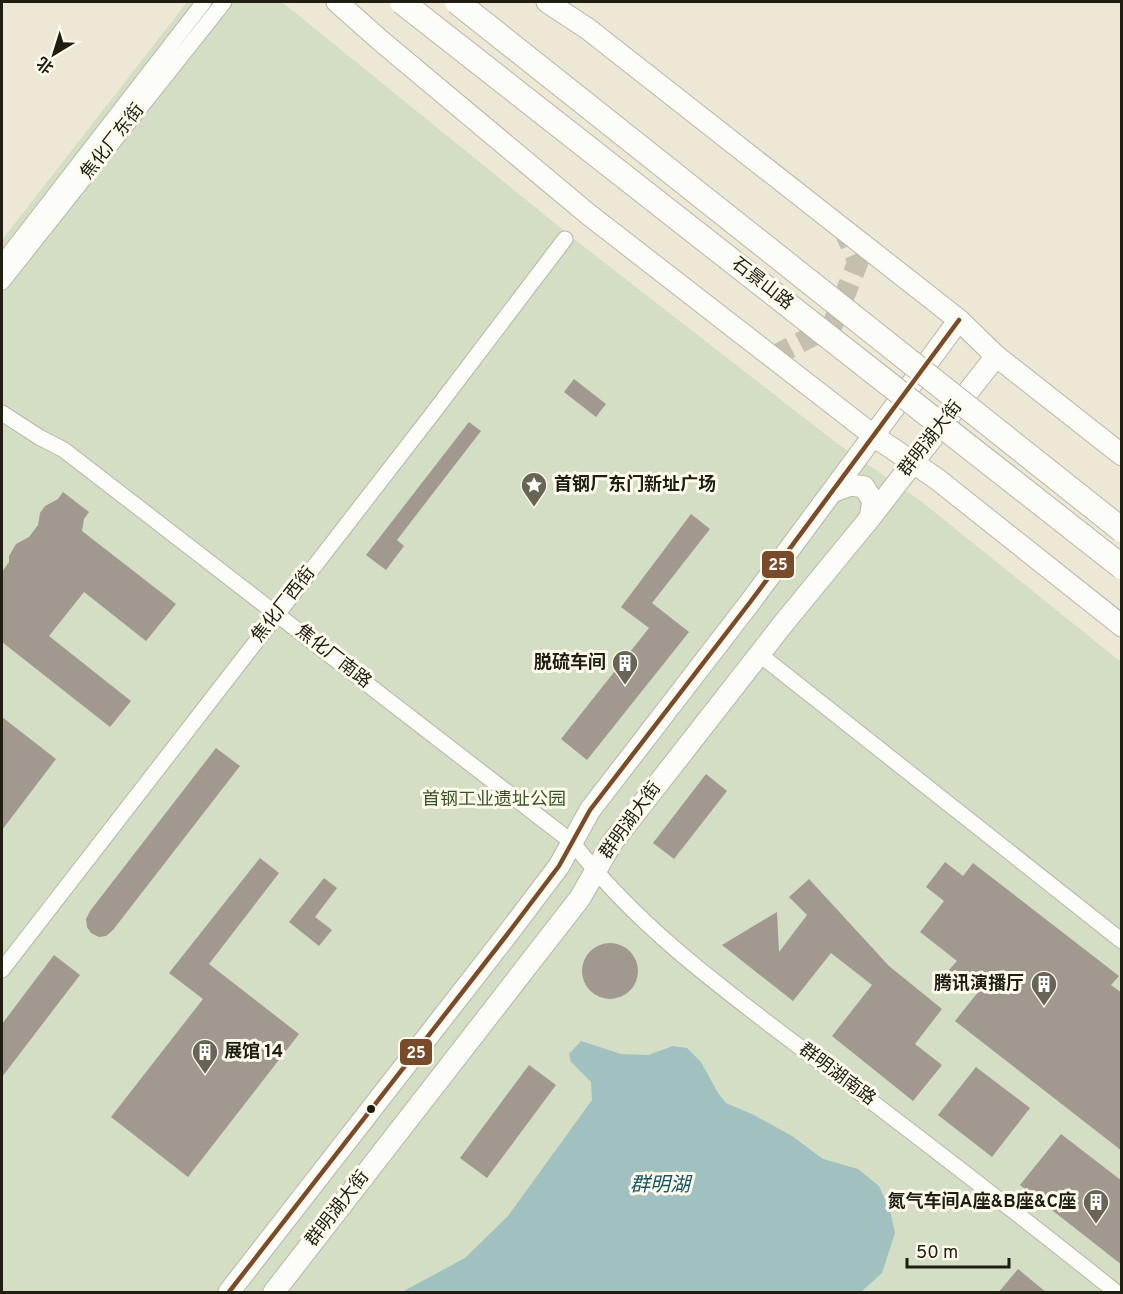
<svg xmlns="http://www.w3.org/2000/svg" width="1123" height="1294" viewBox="0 0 1123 1294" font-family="Overpass,'Noto Sans SC',sans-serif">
<rect width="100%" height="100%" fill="#ede8d6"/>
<path fill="#d4dec4" d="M187 2H282L583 246 838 444 922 502 1121 662V1292H2V240Z"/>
<path fill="#a1c0c0" d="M581 1041 621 1054 648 1055 673 1046 687 1048 701 1062 718 1093 726 1103 754 1115 792 1136 823 1159 858 1169 879 1186 890 1210 895 1233 882 1273 861 1292H402L465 1258 508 1216 592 1100 591 1082 571 1062 569 1054Z"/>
<path fill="#a19890" d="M574 379 606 404 596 417 564 392Z
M469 422 481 431 397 540 404 546 386 570 366 555Z
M63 492 89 512 84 519 82 531 176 604 146 641 84 592 49 636 131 701 110 727 2 642V572L9 562V556L16 544 29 537 38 525 40 513 45 506 58 499Z
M691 514 710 529 652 603 689 632 587 760 561 739 649 628 621 607Z
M2 717 56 759 2 830Z
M216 748 240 766 113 930 106 936 99 937 91 933 87 927 86 919 90 911Z
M706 774 727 791 674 859 653 843Z
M260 858 279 873 209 964 299 1034 188 1177 111 1117 203 999 169 973Z
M945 862 963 876 973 863 1119 976 1111 985 1122 993V1151L955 1021 978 992 949 970 957 961 920 932 944 901 926 887Z
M324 878 337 888 315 917 332 930 319 946 289 922Z
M809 879 889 966 942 1009 915 1044 942 1065 913 1101 832 1036 872 985 831 953 793 1001 722 945 777 912 779 952 807 915 789 897Z
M582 971a28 28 0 1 1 56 0a28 28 0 1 1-56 0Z
M54 955 80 975 2 1077V1024Z
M529 1065 556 1085 487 1178 460 1158Z
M976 1067 1030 1108 992 1157 938 1115Z
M1061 1134 1122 1181V1265L1020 1185Z
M1018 1269 1047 1293H998Z"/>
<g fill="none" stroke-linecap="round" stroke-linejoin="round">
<path stroke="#c4bfaf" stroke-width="21" stroke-dasharray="21 10" stroke-linecap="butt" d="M772 357 832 326 858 262 844 230"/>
<g stroke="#b8b5a7" stroke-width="17">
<path id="street" d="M2 263 204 2
M2 282 224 2
M2 413 39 437 64 450 573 843C642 933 737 999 826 1067 924 1141 1021 1216 1116 1292
M759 654 1122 941
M2 970 433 413 565 239"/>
</g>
<g stroke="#b8b5a7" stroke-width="23">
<path id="secondary" d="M337 2 381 41 588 214 874 436 937 479 1122 626
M547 2 588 29 959 320 996 356 1122 455
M832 492 851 485 864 487 873 501 870 518
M229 1292 506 936 559 866 590 810 751 601 959 320
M274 1292 580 898 611 844 783 624 870 518 996 356"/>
</g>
<use href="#street" stroke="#fcfcf9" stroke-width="15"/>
<use href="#secondary" stroke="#fcfcf9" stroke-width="21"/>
<g stroke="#b8b5a7" stroke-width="26" stroke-linecap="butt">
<path id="primary-bridge" d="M402 2 1122 567
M457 2 1122 530"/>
</g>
<use href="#primary-bridge" stroke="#fcfcf9" stroke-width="24"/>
<g stroke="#fefbee" stroke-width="9">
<path id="bus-1" d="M229 1292 506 936 559 866 590 810 751 601 959 320"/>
</g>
<use href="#bus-1" stroke="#7a4b2a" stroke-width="4.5"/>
</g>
<defs>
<g id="sight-pin" transform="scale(1.35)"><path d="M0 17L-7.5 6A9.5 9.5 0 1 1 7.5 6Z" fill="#686456" stroke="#fefbee"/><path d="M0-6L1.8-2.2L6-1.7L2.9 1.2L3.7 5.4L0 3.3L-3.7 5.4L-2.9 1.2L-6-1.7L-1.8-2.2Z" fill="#fff"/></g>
<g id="building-pin" transform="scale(1.35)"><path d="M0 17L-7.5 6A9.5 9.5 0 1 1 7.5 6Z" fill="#686456" stroke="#fefbee"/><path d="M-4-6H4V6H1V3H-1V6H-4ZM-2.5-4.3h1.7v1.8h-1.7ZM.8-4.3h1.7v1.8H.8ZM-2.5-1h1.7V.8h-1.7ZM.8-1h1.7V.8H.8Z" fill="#fff"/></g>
</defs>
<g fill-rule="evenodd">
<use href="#sight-pin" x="534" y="485"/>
<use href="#building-pin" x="625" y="663"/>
<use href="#building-pin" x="1044" y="984"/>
<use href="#building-pin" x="205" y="1052"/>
<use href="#building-pin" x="1096" y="1202"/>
</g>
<circle fill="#201d11" stroke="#fefbee" stroke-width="2" cx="371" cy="1109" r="5"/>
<g text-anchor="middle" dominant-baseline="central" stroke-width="6" stroke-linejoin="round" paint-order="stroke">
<g font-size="18" fill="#201d11" stroke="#fefbee">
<text transform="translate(113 142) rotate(-52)">焦化厂东街</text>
<text transform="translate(762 284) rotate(38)">石景山路</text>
<text transform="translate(931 439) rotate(-52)">群明湖大街</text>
<text transform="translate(284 605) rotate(-52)">焦化厂西街</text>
<text transform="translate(333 657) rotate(38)">焦化厂南路</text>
<text transform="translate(631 821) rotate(-54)">群明湖大街</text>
<text transform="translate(837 1075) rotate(37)">群明湖南路</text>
<text transform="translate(338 1209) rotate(-52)">群明湖大街</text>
</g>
<g font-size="18" font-weight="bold" fill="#201d11" stroke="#fefbee" text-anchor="end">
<text x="554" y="485" text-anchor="start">首钢厂东门新址广场</text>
<text x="606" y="663">脱硫车间</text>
<text x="1024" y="984">腾讯演播厅</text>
<text x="224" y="1052" text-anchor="start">展馆 14</text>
<text x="1076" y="1202">氮气车间A座&amp;B座&amp;C座</text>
</g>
<g font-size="18" fill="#385526" stroke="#fefbee">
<text x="494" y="800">首钢工业遗址公园</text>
</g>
<g font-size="20" font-style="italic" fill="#155660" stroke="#fefbee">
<text x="660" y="1186">群明湖</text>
</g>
</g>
<g stroke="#fefbee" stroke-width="2">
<rect x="761" y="550" width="34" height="29" rx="6" fill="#7a4b2a"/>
<rect x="399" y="1038" width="34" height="28" rx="6" fill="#7a4b2a"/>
</g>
<g font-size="16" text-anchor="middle" font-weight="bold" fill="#fff">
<text x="778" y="570">25</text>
<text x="416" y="1058">25</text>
</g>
<rect width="1123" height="1294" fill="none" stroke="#201d11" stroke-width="6"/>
<g transform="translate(54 54) rotate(218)" stroke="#fefbee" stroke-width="4.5" paint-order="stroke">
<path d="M0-4.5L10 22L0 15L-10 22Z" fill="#201d11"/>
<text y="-9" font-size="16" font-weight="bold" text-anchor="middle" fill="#201d11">北</text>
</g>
<path d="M907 1258v9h102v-9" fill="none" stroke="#201d11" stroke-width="3"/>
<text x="916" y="1258" font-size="18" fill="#201d11" stroke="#fefbee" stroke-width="4.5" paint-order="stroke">50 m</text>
</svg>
